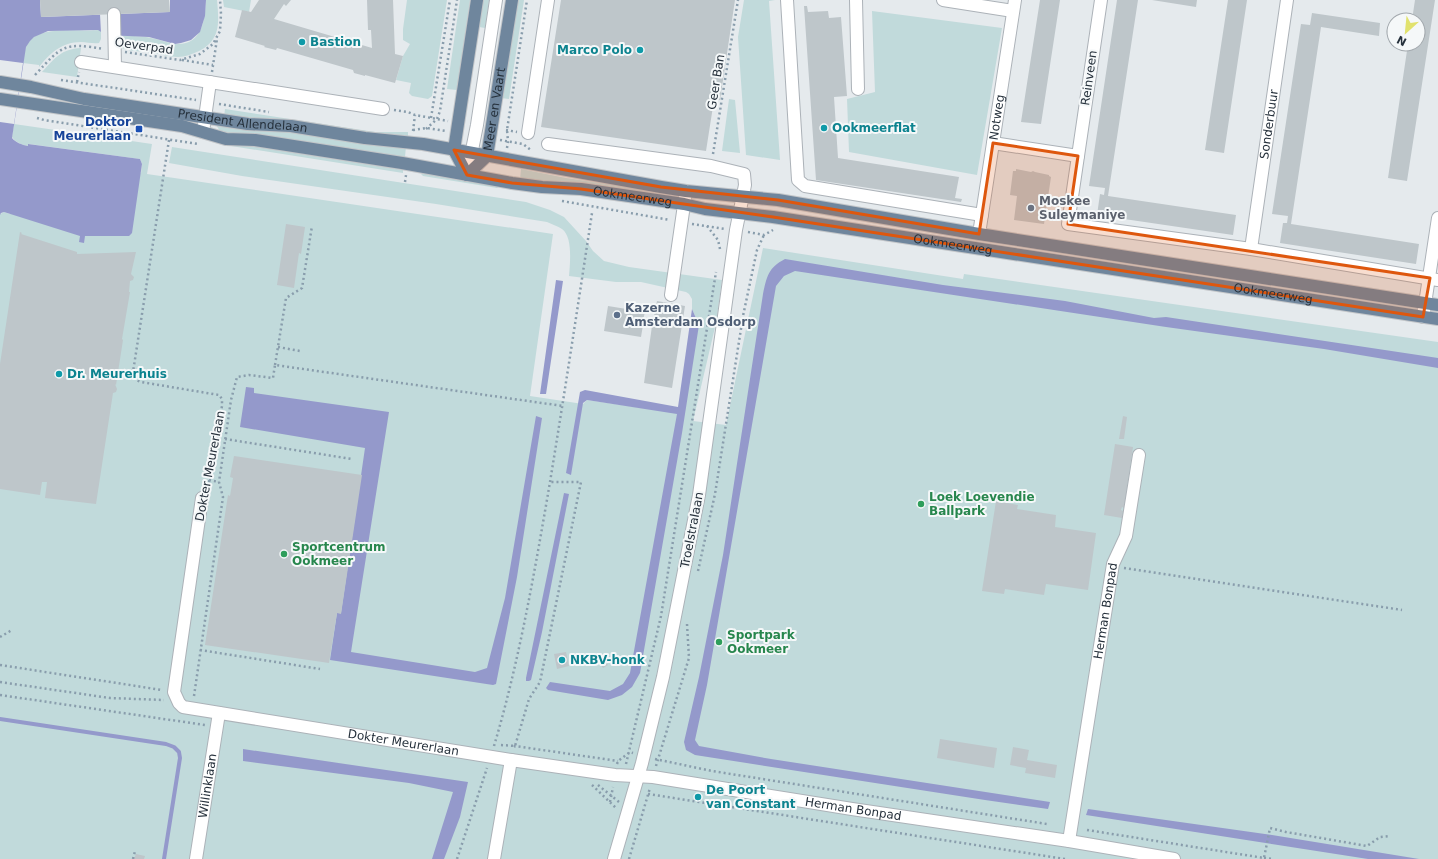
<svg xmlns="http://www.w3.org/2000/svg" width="1438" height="859" viewBox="0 0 1438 859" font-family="'DejaVu Sans',sans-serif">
<rect width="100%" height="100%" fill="#e5eaed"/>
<path fill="#c1dadb" d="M206 0H217C219 22 221 40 199 51 192 54 185 57 178 57 169 57 161 54 153 53 143 51 131 52 122 48L120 35C130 36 142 36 151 38 159 39 167 43 175 44 202 46 205 20 206 0Z
M223 0H251L249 12 224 7Z
M407 0H447L432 96 428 99 412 96 409 93 411 83 396 80 403 56 410 44 403 40V29Z
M460 0H470L457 90 447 89Z
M483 0H489L485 28 479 27Z
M515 0H524L509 99 501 98Z
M744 0H775L769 1 780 160 746 155 738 37Z
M872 11 1002 28 977 175 849 152 847 99 875 92Z
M98 30 101 31V39L99 43C93 44 87 42 81 42 62 42 50 53 39 67V65L23 63C24 56 24 48 29 42 40 25 80 32 98 30Z
M81 48 77 77 42 72C55 58 61 49 81 48Z
M729 99 735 100 740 153 722 151Z
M225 109 375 132H408V138L224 117Z
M14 124 152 144 147 174 553 234 530 396 583 404 587 400 677 413 699 325 692 309V299L689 294 686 292 641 282H616L569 276C570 263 573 237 562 229 558 226 551 224 547 222L436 204 242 176 169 163 172 147 526 202 550 210 564 217 586 241 593 251 604 261 629 267 722 280 716 323 693 421 726 425 763 248 963 279 964 274 1438 342V859H0V214L4 212 10 214 141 173 142 164 140 159 29 144 28 146C22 145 15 142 12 137Z
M216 125 290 129 406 146 405 157 257 134 231 136 220 131Z
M225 142 403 170V173L225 145Z
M521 169 566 178 661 192 666 198 520 180Z
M423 173 499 186 497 188 423 176 421 174Z"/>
<path fill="#9499cb" d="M0 0H40L41 17 170 12V0H206L205 16 200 32 191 40 181 43 175 44 149 37 106 35 98 30 48 31 34 37 30 41 26 47 12 138C15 142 22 145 28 146V144L140 159 142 164 132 233 129 236H85L84 243 79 242 80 236 4 212 1 213 0 215Z
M785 259 943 285 1065 301 1154 318 1166 317 1438 358V368L1324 349 1166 327 795 271 784 276 776 286 707 685 695 740 699 746 771 759 1050 802 1048 809 985 800 695 755 686 750 684 742 699 677 723 555 763 294C767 276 768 268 785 259Z
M556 280 563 281 546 394H540Z
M692 309 699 325 682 433 640 673 632 687 622 695 608 700 548 690 546 688 550 682 610 691 623 684 630 673 677 414 587 400 583 403 571 475 566 473 580 392 585 390 678 407Z
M246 387 254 388V393L389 412 351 652 475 672 487 668 505 598 536 416 542 418 517 577 496 684 493 685 330 660 337 613H341L365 448 240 427Z
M564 493 569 494 542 632 531 680 529 681H526V678Z
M243 749 468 782 460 817 444 859H432L453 792 409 783 243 761Z
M1088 809 1272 835 1419 859H1368L1086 815Z"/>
<path fill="#e5eaed" d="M100 14H120L121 37H106L101 33Z
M0 60 23 63 14 124 0 122Z"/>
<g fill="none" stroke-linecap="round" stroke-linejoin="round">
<path stroke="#9499cb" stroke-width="4" d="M0 719 166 744 174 747 179 752 180 758 164 859"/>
</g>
<path fill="#bec6ca" d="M40 0H169L170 12 41 17Z
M259 0H291L286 6 284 4 274 19 372 48 371 30H368L367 0H393L395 54 403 56 395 83 365 75V76L354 73 353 70 277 48 276 50 264 47 265 46 235 37 242 10 251 12Z
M561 0H735L720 100H714L706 151 541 127Z
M1040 0H1060L1041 124 1021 122Z
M1117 0H1138L1108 196 1236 215 1233 235 1097 215 1100 194 1104 195 1105 188 1089 186Z
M1152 0H1197L1196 7Z
M1228 0H1247L1224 153 1205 150Z
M1415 0H1435L1407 181 1388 178 1408 44H1418V20H1412Z
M804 6H807L808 12 828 11 829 18 841 17 847 96 834 97 838 158 959 177 955 198 962 199 961 202 816 180Z
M1312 13 1380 23 1379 36 1321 27 1291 224 1419 244 1416 264 1280 243 1283 223H1287L1288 216 1272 214 1301 24 1310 25Z
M1016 169 1031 172 1033 171 1035 172 1049 175V176L1051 177 1044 224 1014 220 1017 196 1010 195 1013 171H1016Z
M286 224 305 227 301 254 299 253 294 288 277 285Z
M20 232 22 233 21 234 77 252V254L136 252 131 274 134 277 133 280 130 281 129 292H130L122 339 123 340 116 385 115 384 117 389 116 392 113 393 96 504 45 498 47 482H42L40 495 0 489V364Z
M657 301 685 306 672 388 644 383 652 326 643 325 641 337 604 331 608 306 645 312 643 320 653 321Z
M1123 416 1127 417 1124 439H1119Z
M1115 444 1133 447 1124 508 1122 507 1121 510 1123 511 1122 518 1104 515Z
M234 456 362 475 341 614 337 613 329 663 205 645 228 495 230 496 233 478 230 477Z
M996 501 1018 505 1017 509 1056 515 1055 527 1096 533 1088 590 1046 584 1044 595 1005 589 1004 594 982 591Z
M566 652 569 666 557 669 554 654Z
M600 655 608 665 603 668 596 659Z
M940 739 997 748 994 768 937 758Z
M1013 747 1029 750 1027 760 1057 765 1055 778 1025 773 1026 768 1010 765Z
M136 854 145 856 144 859H134Z"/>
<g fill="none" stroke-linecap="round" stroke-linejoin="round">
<g stroke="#acb2b8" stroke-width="14">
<g id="minor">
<path d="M787 0 798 180 805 186 982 215"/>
<path d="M856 0 858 89"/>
<path d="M943 0 1013 11"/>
<path d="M1101 0 1068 224 1251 249 1438 280"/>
<path d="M114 14 115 67"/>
<path d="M81 62 383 109"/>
<path d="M203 132 210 82"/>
<path d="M528 133 548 0"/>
<path d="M993 143 1078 156"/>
<path d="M548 144 711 166 744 174 745 185 736 230 699 495 663 677 642 763 614 859"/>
<path d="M467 175 477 125 496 0"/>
<path id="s1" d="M979 234 1015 0"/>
<path id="s2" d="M1251 249 1287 0"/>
<path d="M671 295 686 191"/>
<path d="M1423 317 1438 218"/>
<path id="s3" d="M202 498 174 692 179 703 183 707 511 760 615 775 653 777 852 809 1069 841 1174 859"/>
<path id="s4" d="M1069 841 1113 564 1126 536 1139 455"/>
<path id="s5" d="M196 859 219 713"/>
<path d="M494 859 511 760"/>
</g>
</g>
<g stroke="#c2c5c8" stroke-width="14">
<g id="major">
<path id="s6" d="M0 82 31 87 84 99 248 124 291 126 365 138 423 144 661 187 686 191 778 200 979 234 1438 305"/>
<path id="s7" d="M0 99 182 126 226 139 255 140 402 163 512 183 542 187 581 189 684 204 705 209 773 217 1438 319"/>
<path id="s8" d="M467 175 487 156 512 0"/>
<path d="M467 175 454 150 477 0"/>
</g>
</g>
<path stroke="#899dac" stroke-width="2.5" stroke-dasharray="2 3" stroke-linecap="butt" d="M125 52 180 60 200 54 213 44 220 31 221 14 220 0
M182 60 213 65
M212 72 217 39
M35 75C62 46 63 42 104 49
M61 80 196 100
M77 82 79 72
M219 104 269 112
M394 110 408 112 415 115 448 121
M37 118 44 120 198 144
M431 118 450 0
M426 129 437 119 440 111 457 0
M413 130 427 128 446 131
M506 130 517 132
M413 131 415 115
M169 140 133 372 136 380 141 382 219 395 222 399V406L208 488
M500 140 523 144 532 151
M507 148 508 141 507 130 527 0
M713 154 738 0
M405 182 406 175
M562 201 670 220
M692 224 725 229
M707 226 718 240 720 249
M748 232 764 235 773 230
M278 347 300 351
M275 365 286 298 302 288 312 226
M225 439 352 459
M209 480 219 482
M1124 568 1402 610
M698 571 715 494 743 316 757 250 764 235
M0 637 12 630
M200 650 320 669
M0 665 162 690
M0 682 110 698 164 700
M0 695 205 725
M194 696 223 497 219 482 231 400 237 377 249 375 273 378 275 365 563 406
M501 745 515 746 529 699 540 682 581 482H550
M494 746C519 662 534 575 549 488 564 397 578 305 592 213
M514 747 515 746 618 761
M655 759 712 771 1047 824
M617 764 618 761 630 752 633 753
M626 764 661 616 716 272
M656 766 689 658 687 624
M592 785 617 809
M598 785 619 802
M648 794 1065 859
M610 802 613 787
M1087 830 1264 858 1270 828 1286 832 1367 846 1380 837 1390 836
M1264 858 1273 859
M133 859 135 851
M457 859 487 768
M629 859 650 788"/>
<use href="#minor" stroke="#fff" stroke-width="12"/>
<use href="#major" stroke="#6f869d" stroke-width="12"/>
</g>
<path fill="#de570e" fill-opacity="0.2" stroke="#de570e" stroke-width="3" stroke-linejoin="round" d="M993 143 1078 156 1068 224 1430 278 1423 317 773 217 581 189 512 183 467 175 454 150 661 187 778 200 979 234Z"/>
<g fill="#0f9aa8" stroke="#f5f8f9" stroke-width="1.5">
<circle cx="302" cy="42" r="4"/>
<circle cx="640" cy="50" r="4"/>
<circle cx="824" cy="128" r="4"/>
<circle cx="59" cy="374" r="4"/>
<circle cx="562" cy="660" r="4"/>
<circle cx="698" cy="797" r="4"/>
</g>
<rect fill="#1a4fb4" stroke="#f5f8f9" stroke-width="1.5" x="135" y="125" width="8" height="8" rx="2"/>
<circle fill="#6b7280" stroke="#f5f8f9" stroke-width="1.5" cx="1031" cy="208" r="4"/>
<circle fill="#5c6f8a" stroke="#f5f8f9" stroke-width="1.5" cx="617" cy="315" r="4"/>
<g fill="#2e9e5b" stroke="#f5f8f9" stroke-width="1.5">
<circle cx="921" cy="504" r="4"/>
<circle cx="284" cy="554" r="4"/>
<circle cx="719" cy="642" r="4"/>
</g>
<g text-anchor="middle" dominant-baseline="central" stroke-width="4" stroke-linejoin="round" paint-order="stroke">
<g font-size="12" font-weight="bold" fill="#0d838f" stroke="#f5f8f9" text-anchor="start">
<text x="310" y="42">Bastion</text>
<text x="632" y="50" text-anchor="end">Marco Polo</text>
<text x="832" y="128">Ookmeerflat</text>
<text x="67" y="374">Dr. Meurerhuis</text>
<text x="570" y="660">NKBV-honk</text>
<text x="706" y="790">De Poort<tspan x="706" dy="14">van Constant</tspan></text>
</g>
<g font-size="12" fill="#26313c" stroke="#f5f8f9">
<text transform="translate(144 46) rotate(8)">Oeverpad</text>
<text transform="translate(1089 78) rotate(-82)">Reinveen</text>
<text transform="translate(716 82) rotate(-81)">Geer Ban</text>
<text stroke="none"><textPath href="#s8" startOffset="75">Meer en Vaart</textPath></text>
<text stroke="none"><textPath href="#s1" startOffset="118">Notweg</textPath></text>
<text stroke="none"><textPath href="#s6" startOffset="246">President Allendelaan</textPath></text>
<text stroke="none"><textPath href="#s2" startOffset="126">Sonderbuur</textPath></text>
<text stroke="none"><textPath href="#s7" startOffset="641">Ookmeerweg</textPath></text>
<text stroke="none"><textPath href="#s7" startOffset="965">Ookmeerweg</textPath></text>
<text stroke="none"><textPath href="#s7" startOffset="1289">Ookmeerweg</textPath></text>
<text transform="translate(210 466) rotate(-79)">Dokter Meurerlaan</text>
<text transform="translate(692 530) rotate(-79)">Troelstralaan</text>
<text stroke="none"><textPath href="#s4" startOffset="233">Herman Bonpad</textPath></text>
<text stroke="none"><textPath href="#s3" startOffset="437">Dokter Meurerlaan</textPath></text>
<text stroke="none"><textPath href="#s5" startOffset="74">Willinklaan</textPath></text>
<text stroke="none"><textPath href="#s3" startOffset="892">Herman Bonpad</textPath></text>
</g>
<g font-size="12" font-weight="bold" fill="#164399" stroke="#f5f8f9" text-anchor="end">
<text x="131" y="122">Doktor<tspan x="131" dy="14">Meurerlaan</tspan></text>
</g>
<g font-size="12" font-weight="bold" fill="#5b616d" stroke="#f5f8f9" text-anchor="start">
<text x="1039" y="201">Moskee<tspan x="1039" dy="14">Suleymaniye</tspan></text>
</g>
<g font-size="12" font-weight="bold" fill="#4e5e75" stroke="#f5f8f9" text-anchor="start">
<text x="625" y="308">Kazerne<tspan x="625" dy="14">Amsterdam Osdorp</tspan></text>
</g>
<g font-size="12" font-weight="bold" fill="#27864d" stroke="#f5f8f9" text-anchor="start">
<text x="929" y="497">Loek Loevendie<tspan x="929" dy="14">Ballpark</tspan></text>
<text x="292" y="547">Sportcentrum<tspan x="292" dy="14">Ookmeer</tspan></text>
<text x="727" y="635">Sportpark<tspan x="727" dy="14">Ookmeer</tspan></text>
</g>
</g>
<g transform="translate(1406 32) rotate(207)"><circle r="19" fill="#f5f8f9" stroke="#a2a8ad"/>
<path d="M0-3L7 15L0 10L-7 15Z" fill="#e1e26e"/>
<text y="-6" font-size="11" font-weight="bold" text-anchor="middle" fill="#26313c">N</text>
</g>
</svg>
